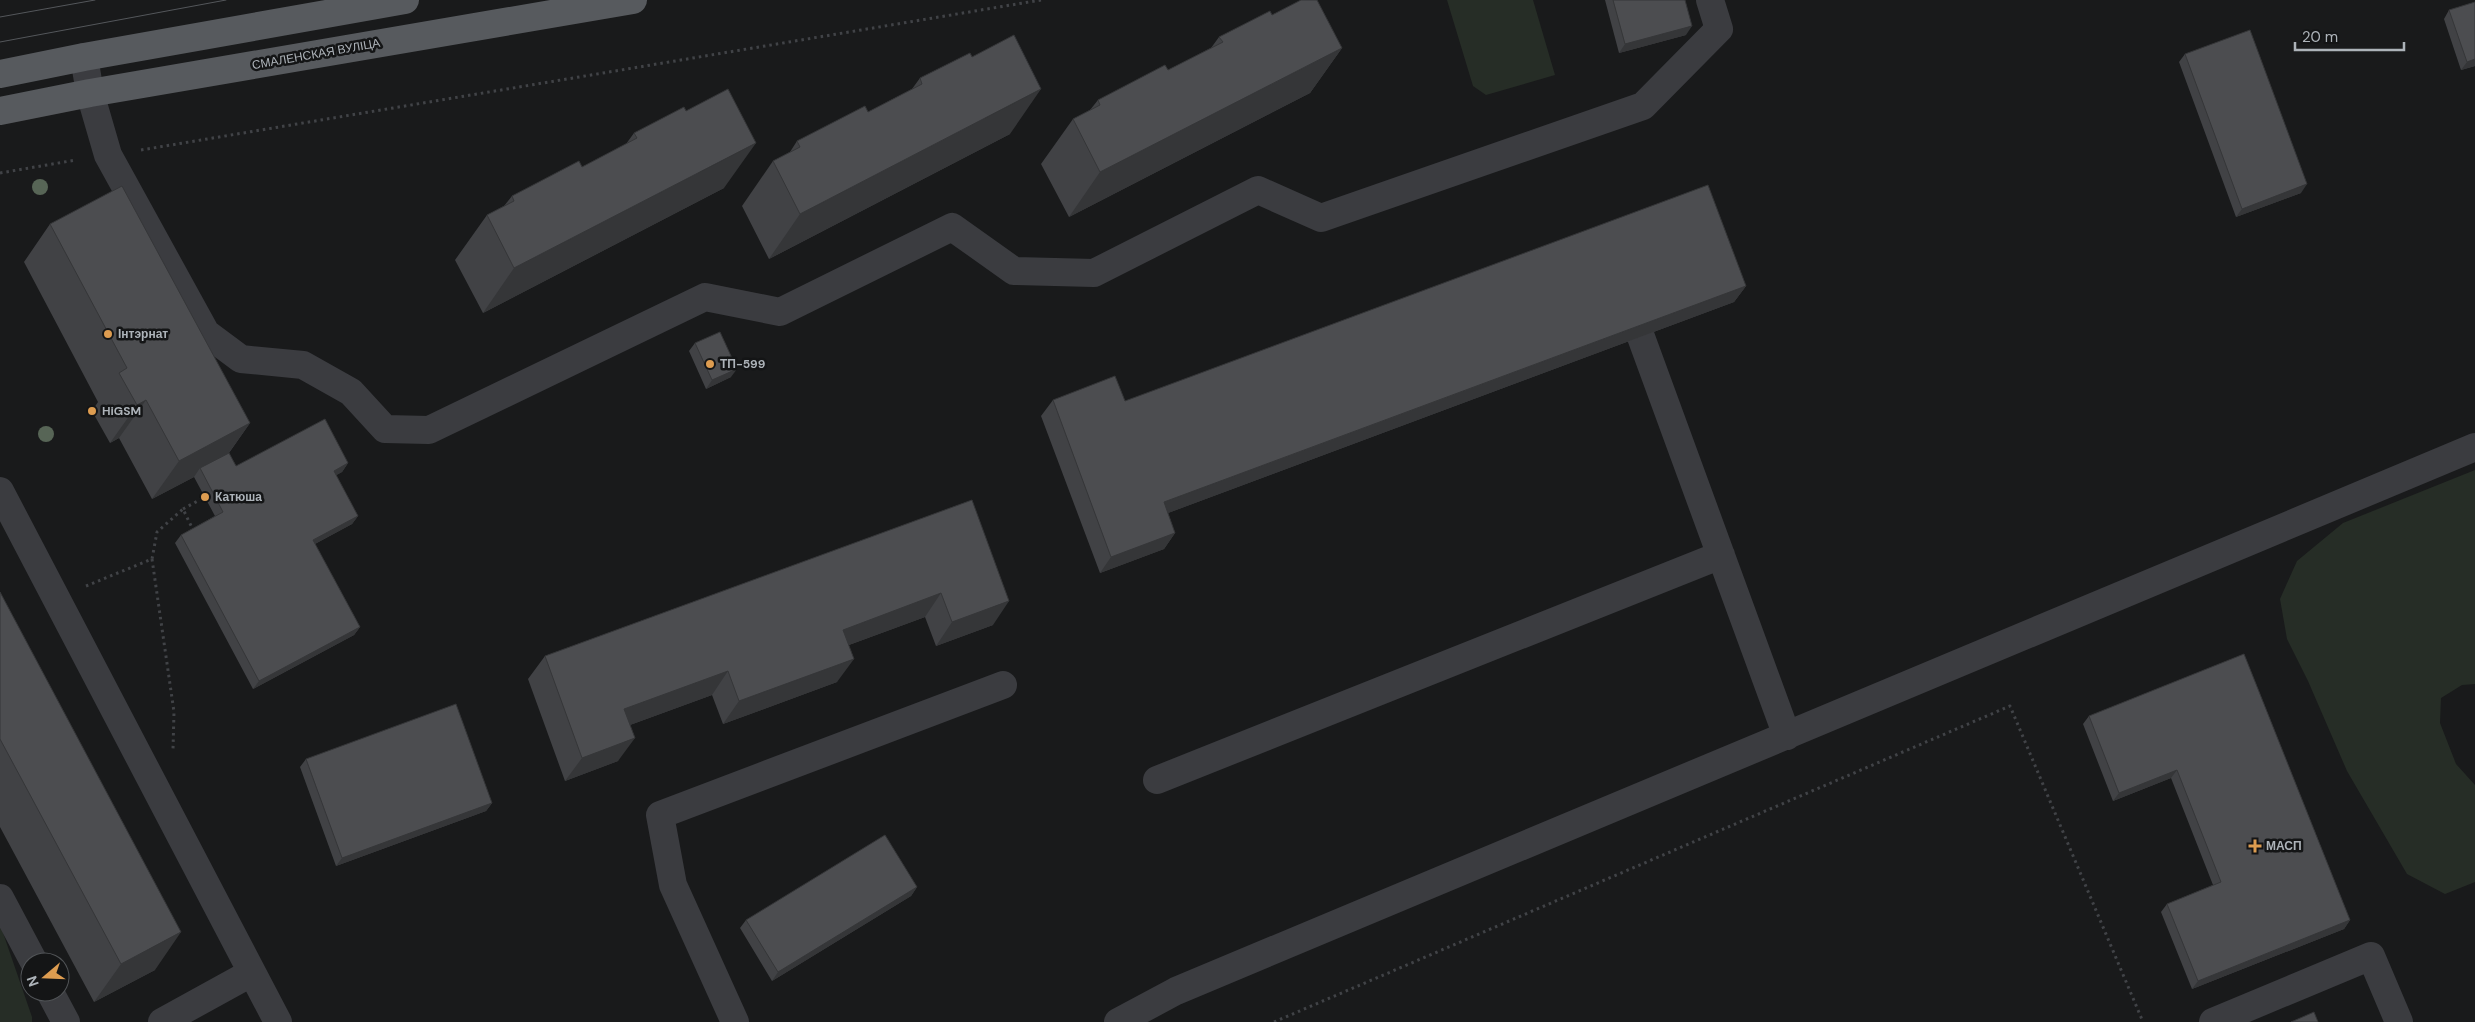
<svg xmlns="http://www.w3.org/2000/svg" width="2475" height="1022" viewBox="0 0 2475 1022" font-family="'DM Sans',sans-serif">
<rect width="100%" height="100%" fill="#191a1b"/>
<path fill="#262d26" d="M1447 0H1533L1555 75 1486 95 1473 86Z
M2475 470V684L2462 685 2441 698 2440 723 2456 764 2475 785V882L2445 894 2407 874 2347 771 2308 681 2287 639 2280 599 2297 561 2343 523Z
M0 924 32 1017V1022H0Z"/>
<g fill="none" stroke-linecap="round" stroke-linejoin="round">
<path stroke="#414347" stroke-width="3" stroke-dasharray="2.5 4" stroke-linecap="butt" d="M141 150 1041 0
M0 173 76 160
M183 509 205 497
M152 559 174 712 173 749
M86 586 152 559 157 532 183 509 194 532
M1274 1022 2010 706 2143 1022"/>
<path stroke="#3b3c40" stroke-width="28" d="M84 57 90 93 108 155 206 333 241 359 303 365 351 392 385 429 429 430 705 297 780 312 952 227 1014 271 1094 273 1258 190 1321 218 1643 106 1719 29 1710 0
M1641 337 1787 736
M0 491 278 1022
M1157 780 1721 555
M0 898 34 962
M50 992 66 1022
M162 1022 251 973
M735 1022 673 885 660 815 1003 685
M1118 1022 1176 991 2475 447
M2213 1022 2371 956 2399 1022"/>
<path stroke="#575a5e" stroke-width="28" d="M0 74 84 57 405 0
M0 111 90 93 633 0"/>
<path stroke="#54575b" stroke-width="1" d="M0 17 95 0
M0 42 226 0"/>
</g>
<g fill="#576556">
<circle cx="40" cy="187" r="8"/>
<circle cx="46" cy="434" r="8"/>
</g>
<path fill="#414245" d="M1605 0H1685L1686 35 1619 53Z
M2475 2V66L2461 70 2444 19 2449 10Z
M1272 15 1342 48 1310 93 1069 217 1041 164 1073 119 1090 110 1098 100 1168 70 1211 48 1219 37Z
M2185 54 2301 193 2236 217 2179 62Z
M920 78 1010 134 769 259 742 206 773 161 790 152 797 141 868 112 912 89Z
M634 133 724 188 483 313 455 260 487 215 504 206 512 196 582 167 626 144Z
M50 224 250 423 229 453 236 466 348 463 342 472 336 475 358 516 352 524 315 544 360 627 354 635 253 689 175 543 181 535 215 516 194 477 152 499 119 438 110 443 92 411 98 402 24 262Z
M1746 286 1734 302 1168 513 1175 533 1164 549 1100 573 1041 416 1053 400 1125 401Z
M695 343 731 377 706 389 689 351Z
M972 500 993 625 936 646 925 617 849 645 837 682 723 724 712 695 630 725 618 761 565 781 528 679 545 656Z
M0 592 155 970 94 1002 0 827Z
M2244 654 2350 920 2344 929 2192 989 2161 912 2167 904 2213 885 2171 778 2113 801 2083 724 2089 716Z
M306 759 492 803 486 811 336 866 300 767Z
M917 887 911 896 772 981 740 928 746 920Z"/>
<path fill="#353638" d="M1692 26 1686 35 1619 53 1625 44Z
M1342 48 1310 93 1069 217 1100 172Z
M2475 59V66L2461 70 2467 62Z
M1041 89 1010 134 769 259 800 214Z
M756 143 724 188 483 313 514 268Z
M2307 184 2301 193 2236 217 2242 209Z
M1746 286 1734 302 1152 519 1164 502Z
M737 369 731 377 706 389 712 380Z
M146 400 119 438 110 443 137 405Z
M250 423 223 461 200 468 194 477 152 499 179 461Z
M348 463 342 472 328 480 334 471Z
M358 516 352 524 307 548 313 540Z
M1175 533 1164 549 1100 573 1111 557Z
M941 593 925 617 827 653 843 630Z
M1009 601 993 625 936 646 952 622Z
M360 627 354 635 253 689 259 681Z
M854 659 837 682 723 724 739 701Z
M728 671 712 695 608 733 624 709Z
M635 738 618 761 565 781 582 758Z
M2177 770 2171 778 2113 801 2119 793Z
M492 803 486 811 336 866 342 858Z
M917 887 911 896 772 981 778 972Z
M2350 920 2344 929 2192 989 2198 981Z
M181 932 155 970 94 1002 121 964Z"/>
<path fill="#4c4d50" stroke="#353638" d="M1301 0H1317L1342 48 1100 172 1073 119 1100 105 1098 100 1165 65 1168 70 1223 42 1219 37 1270 11 1272 15Z
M1613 0H1685L1692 26 1625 44Z
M2475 2V59L2467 62 2449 10Z
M2250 30 2307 184 2242 209 2185 54Z
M1014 35 1041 89 800 214 773 161 800 147 797 141 865 106 868 112 922 84 920 78 970 53 972 57Z
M728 89 756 143 514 268 487 215 514 201 512 196 579 161 582 167 637 138 634 133 684 107 686 111Z
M1708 185 1746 286 1164 502 1175 533 1111 557 1053 400 1115 376 1125 401Z
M122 186 250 423 179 461 146 400 137 405 119 373 127 368 50 224Z
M720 332 737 369 712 380 695 343Z
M325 419 348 463 334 471 358 516 313 540 360 627 259 681 181 535 223 512 200 468 229 453 236 466Z
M972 500 1009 601 952 622 941 593 843 630 854 659 739 701 728 671 624 709 635 738 582 758 545 656Z
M0 592 181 932 121 964 0 739Z
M2244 654 2350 920 2198 981 2167 904 2221 882 2177 770 2119 793 2089 716Z
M456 704 492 803 342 858 306 759Z
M885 835 917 887 778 972 746 920Z
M2314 1012 2318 1022H2291Z"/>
<g fill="#dd9c50" stroke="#141516" stroke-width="2">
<circle cx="108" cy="334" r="5"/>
<circle cx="710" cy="364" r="5"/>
<circle cx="92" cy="411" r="5"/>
<circle cx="205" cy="497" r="5"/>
<path d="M2252.5 838.5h5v5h5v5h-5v5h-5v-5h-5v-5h5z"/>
</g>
<g text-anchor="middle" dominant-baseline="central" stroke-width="5" stroke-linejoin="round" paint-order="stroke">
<g font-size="12" fill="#adb3b9" stroke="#141516">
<text transform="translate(316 54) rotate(-10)">СМАЛЕНСКАЯ ВУЛІЦА</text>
</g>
<g font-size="12" font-weight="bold" fill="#adb3b9" stroke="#141516" text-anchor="start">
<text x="118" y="334">Інтэрнат</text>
<text x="720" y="364">ТП-599</text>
<text x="102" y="411">HiGSM</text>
<text x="215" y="497">Катюша</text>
<text x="2266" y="846">МАСП</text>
</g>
</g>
<g transform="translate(45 977) rotate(251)"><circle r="24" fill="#141516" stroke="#515457"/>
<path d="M0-4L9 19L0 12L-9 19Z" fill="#dd9c50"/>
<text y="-8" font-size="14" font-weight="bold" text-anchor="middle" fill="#adb3b9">N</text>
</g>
<path d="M2295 42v8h109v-8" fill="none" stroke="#adb3b9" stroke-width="2.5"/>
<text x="2302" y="42" font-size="15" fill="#adb3b9" stroke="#141516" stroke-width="4" paint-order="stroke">20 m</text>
</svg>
